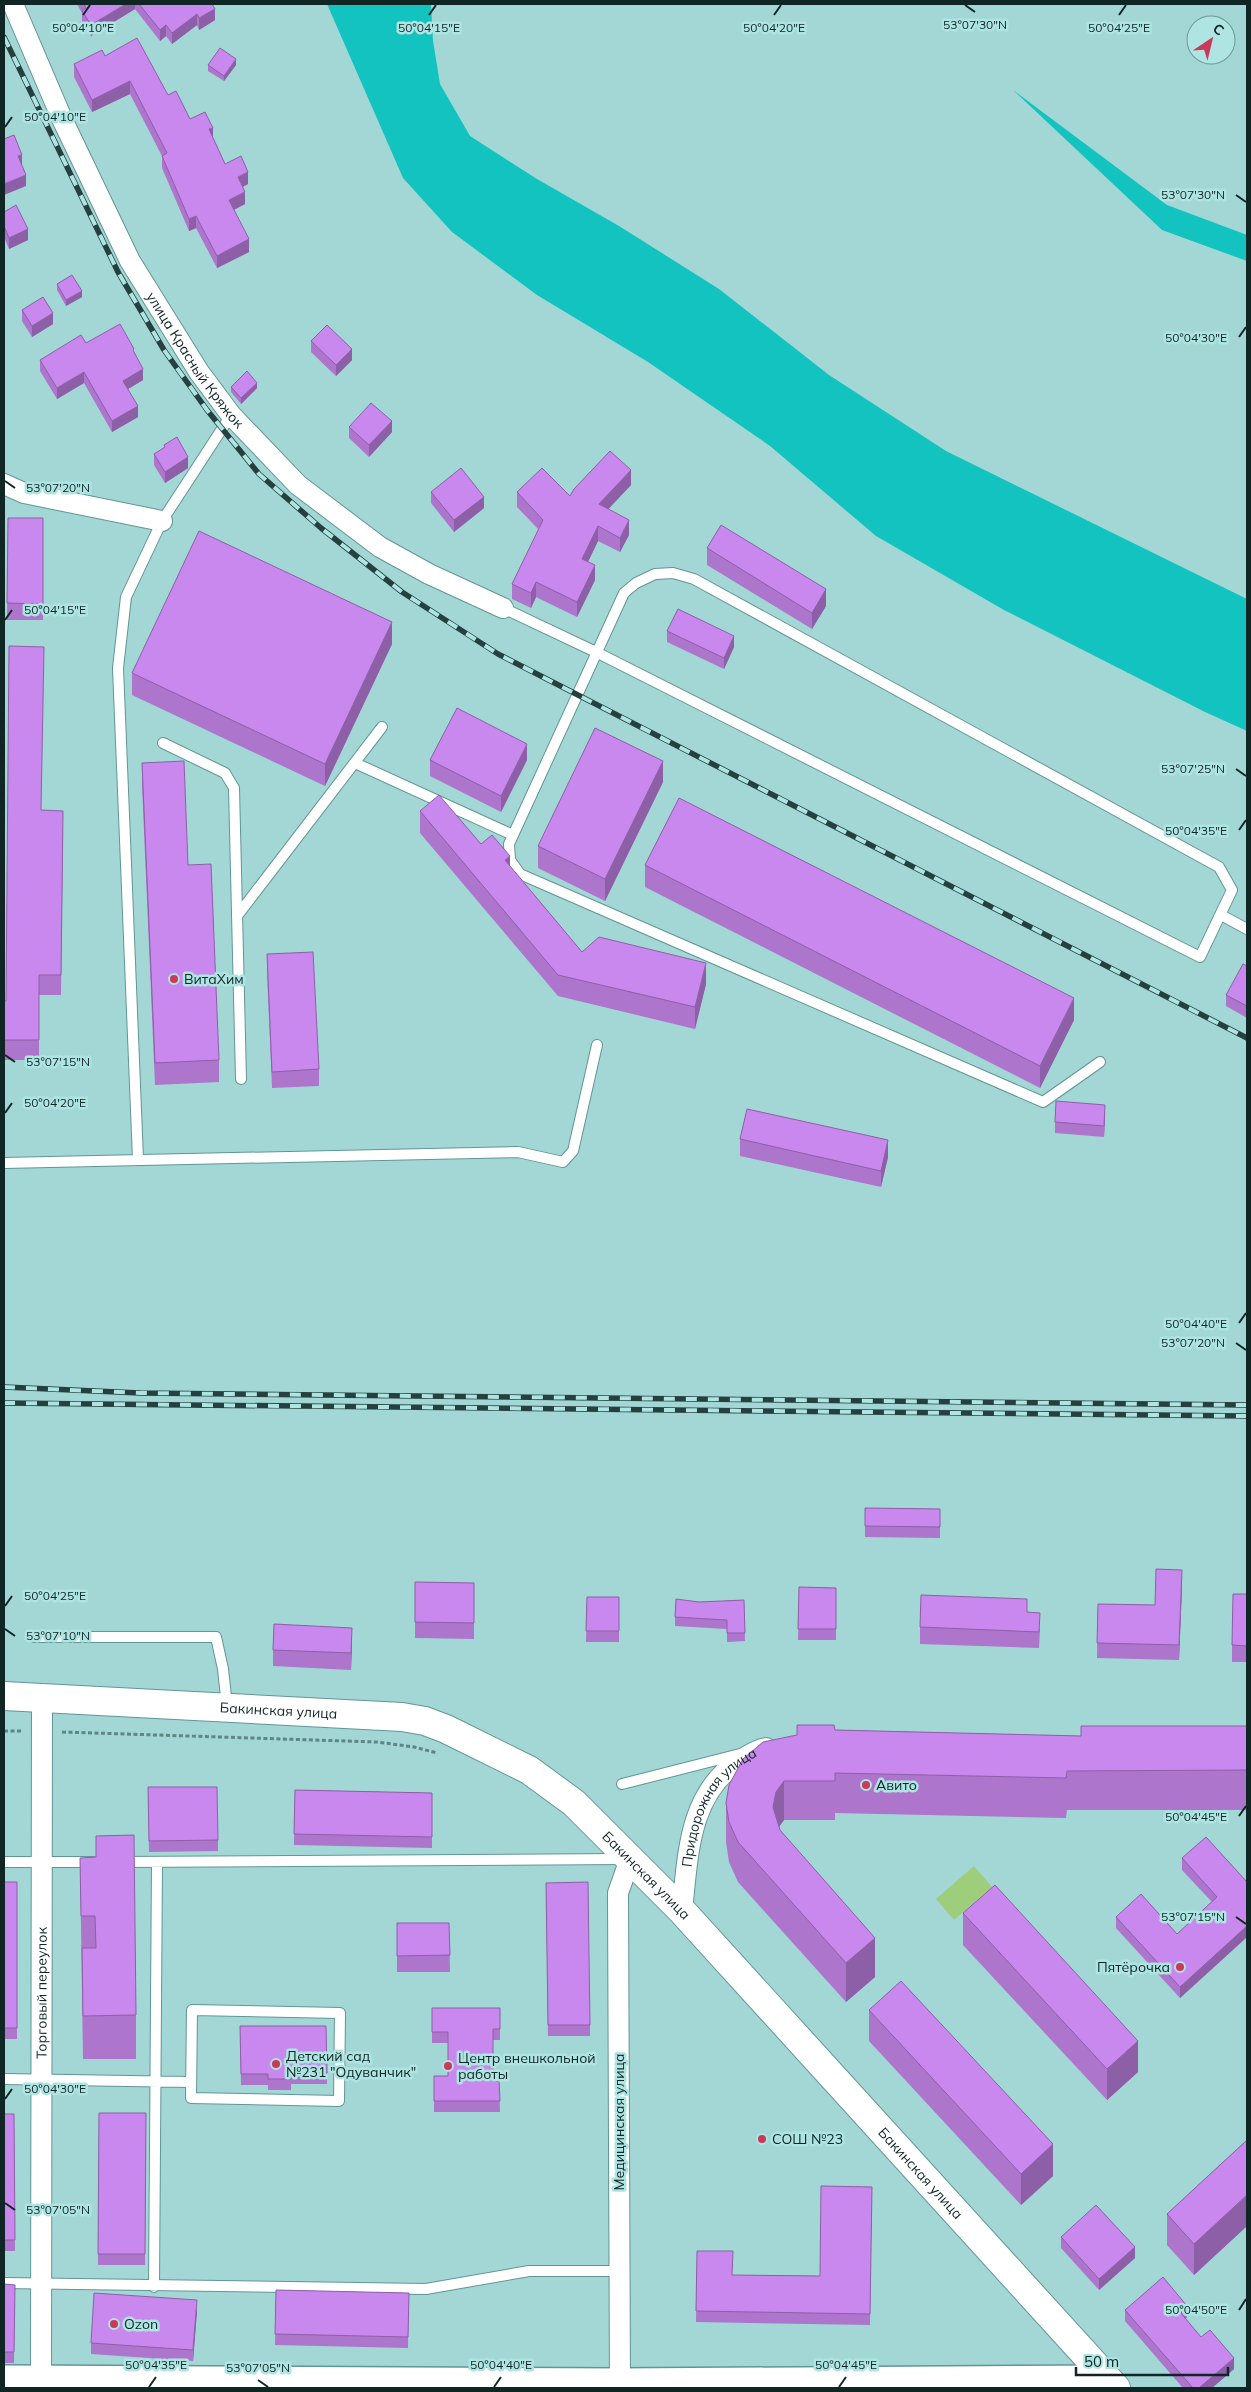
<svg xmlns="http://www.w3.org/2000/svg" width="1251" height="2392" viewBox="0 0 1251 2392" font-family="Mulish,sans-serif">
<rect width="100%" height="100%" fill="#a2d7d5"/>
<path fill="#9ecd7b" d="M974 1866 992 1887 954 1920 936 1899Z"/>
<path fill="#13c3c0" d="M327 4H431L433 41 440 84 470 136 537 179 619 226 719 289 829 375 946 451 1247 599V731L1205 712 1004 610 876 536 770 446 648 362 537 295 452 232 403 178Z
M1013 90 1167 205 1247 235V261L1162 230Z"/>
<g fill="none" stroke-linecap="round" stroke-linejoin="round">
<g stroke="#629694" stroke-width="12">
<path id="service" d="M503 608 596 652 1200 957 1232 890 1219 867 694 579 673 573 655 574 636 583 624 593 509 844 510 860 520 874 1043 1102 1100 1062
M163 743 225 773 234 788 241 1079
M355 763 513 835
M1221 915 1247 929
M237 916 382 727
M138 1159 118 668 126 597 162 521 231 415
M4 1163 518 1152 563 1162 573 1151 597 1045
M34 1637H216L223 1669 227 1706
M622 1784 740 1754
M4 1862H93
M122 1862 623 1859
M192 2010 340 2013 339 2101 191 2098Z
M4 2079 191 2082
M4 2283 426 2289 529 2271H619
M154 2287 157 1862"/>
</g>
<g stroke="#629694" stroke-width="22">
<g id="minor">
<path id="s1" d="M13 4 63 121 130 261 199 372 231 415 298 485 380 547 429 574 503 608"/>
<path d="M4 484 24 493 162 521"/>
<path id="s2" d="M682 1911C688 1857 688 1794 739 1761 748 1756 755 1750 766 1748"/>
<path id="s3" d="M41 2378 42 1697"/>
<path d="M620 2388 618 1893 630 1859"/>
</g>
</g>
<g stroke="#629694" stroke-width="28">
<path id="tertiary" d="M4 2378 620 2381 1107 2378"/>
</g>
<g stroke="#629694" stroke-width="30">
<g id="secondary">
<path id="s4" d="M4 1696 402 1717 425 1721 446 1729 529 1770 574 1803 682 1911 1116 2388"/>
</g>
</g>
<path stroke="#5f8684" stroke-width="3" stroke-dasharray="4 2.5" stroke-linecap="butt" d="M4 1731H23
M62 1732 377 1742 414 1747 437 1753"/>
<use href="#service" stroke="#fff" stroke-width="10"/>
<use href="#minor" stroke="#fff" stroke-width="20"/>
<use href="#tertiary" stroke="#fff" stroke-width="25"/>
<use href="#secondary" stroke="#fff" stroke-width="28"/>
<g stroke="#25403f" stroke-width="5.5">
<path id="rail" d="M4 37 118 272 164 350 207 410 259 474 321 528 402 592 498 654 1247 1038
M4 1387 140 1393 1247 1405
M4 1403 1247 1416"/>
</g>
<use href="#rail" stroke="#aee4e2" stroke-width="4" stroke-dasharray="11" stroke-linecap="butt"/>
</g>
<path fill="#ad75cc" d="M77 4H212L215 20 199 30 197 25 172 44 166 36 160 41 135 9 91 36 82 22V13Z
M105 56 168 95 190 119 213 138 225 164 248 184 243 187 245 204 234 210 249 252 217 268 196 228 189 231 162 168V156L130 94 92 112 74 77V64Z
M208 65H236L224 81 208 71Z
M4 212 28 240 9 249 4 237Z
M57 284 82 297 66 306 57 290Z
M22 310 53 324 32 337 22 321Z
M311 341 352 360 336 376 311 352Z
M86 343 134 353 143 380 128 389 138 417 112 432 84 383 57 399 40 371V360Z
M231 387 257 388 241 404 231 392Z
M349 427 392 432 369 457 349 438Z
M164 445 188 468 165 483 154 465V454L164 448Z
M631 485 608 509 629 535 620 552 598 541 588 562 595 580 577 617 536 597 531 608 512 599V584L539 530 517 507V492L570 496Z
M431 492 484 508 454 532 431 503Z
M8 518H43V620H7Z
M707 548 826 606 812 629 707 565Z
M667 631 734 647 724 669 667 642Z
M392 644 325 786 132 695V673Z
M430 760H527L501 812 430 776Z
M142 763 188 865 219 1060V1082L155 1085 142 785Z
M663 782 605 901 538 868V846Z
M42 810 63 831 61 995H39V1060H4V1001H6Z
M420 811 481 844 510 867 582 952 706 984 695 1029 558 996 420 833Z
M645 865 1074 1020 1040 1088 645 887Z
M267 954 319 1069V1086L272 1088 267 971Z
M1247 966V1018L1226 1006V995Z
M1105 1116 1104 1137 1055 1133V1122Z
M740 1139 888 1157 881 1187 740 1156Z
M865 1508 940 1509V1538L865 1537Z
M415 1582 474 1583V1639L415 1638Z
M1182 1586 1179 1660 1097 1658 1098 1604 1155 1605Z
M799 1587 836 1588V1640H798Z
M1247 1594V1662H1232V1645Z
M587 1597H619V1642H586Z
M744 1600 745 1641 727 1642V1629L675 1626V1617L699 1602Z
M1027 1612 1040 1629 1039 1648 920 1644V1627Z
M352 1644 351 1670 273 1666V1650Z
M1247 1726V1810H1067L1066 1818 835 1813V1820H784L779 1827 780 1830 875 1977 846 2002 738 1882 729 1862 726 1842V1803L835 1730 1081 1736Z
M148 1787 218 1840V1851L149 1852Z
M295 1790 432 1793V1848L294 1845Z
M96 1836 136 2015V2059H83L80 1858 96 1857Z
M1182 1858 1247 1882V1937L1180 1998 1116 1928V1917L1177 1934 1212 1902 1182 1870Z
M4 1882H17V2039H4Z
M546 1883 590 2025V2036H548Z
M963 1913 1138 2072 1107 2100 963 1945Z
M397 1923H449L450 1972H397Z
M432 2008H500V2040H493V2081H499L500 2112H434V2076H448V2043H432Z
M869 2010 1053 2176 1021 2205 869 2041Z
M240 2026H326L327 2084H291V2090H268V2085H241Z
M99 2113H146L145 2265H98Z
M4 2114H14L15 2251H4Z
M1247 2140V2226L1194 2275 1167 2245V2214Z
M872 2187 870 2325 696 2322 697 2251 733 2275 820 2276Z
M1061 2237 1135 2258 1099 2290 1061 2248Z
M4 2284 15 2285 14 2363H4Z
M276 2290 409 2293 408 2348 275 2345Z
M1125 2310 1187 2317 1185 2319 1201 2337 1234 2369 1212 2388H1183L1125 2321Z
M197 2311 193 2361 91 2354V2343Z"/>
<path fill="#8d5fa6" d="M126 4H135V9L91 36V25Z
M215 9V20L199 30V18Z
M197 14V25L172 44V33Z
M166 25V36L160 41V30Z
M236 59V65L224 81V76Z
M130 81V94L92 112V100Z
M213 128V140L209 129Z
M22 155V166L18 156Z
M248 172V184L238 189V177Z
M26 175V186L4 195V184Z
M245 192V204L229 212V200Z
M196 216V228L189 231V219Z
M28 229V240L9 249V238Z
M249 239V252L217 268V256Z
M82 291V297L66 306V300Z
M53 313V324L32 337V326Z
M352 349V360L336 376V365Z
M143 369V380L123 392V381Z
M84 372V383L57 399V388Z
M257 383V388L241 404V398Z
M138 406V417L112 432V421Z
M392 421V432L369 457V445Z
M188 457V468L165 483V472Z
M631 470V485L599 519V504Z
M484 497V508L454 532V520Z
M629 520V535L620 552V538Z
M598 526V541L582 574V559Z
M595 565V580L577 617V602Z
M536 582V597L531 608V593Z
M826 589V606L812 629V613Z
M392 622V644L325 786V764Z
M734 636V647L724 669V658Z
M527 744V760L501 812V796Z
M663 761V782L605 901V879Z
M510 856V878L505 860Z
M706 963V984L695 1029V1007Z
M1074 998V1020L1040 1088V1066Z
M1105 1105V1116L1104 1137V1126Z
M888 1140V1157L881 1187V1171Z
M1182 1570V1586L1179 1660V1645Z
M352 1628V1644L351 1670V1653Z
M784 1781V1820L776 1831 773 1807 776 1792Z
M1247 1926V1937L1180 1998V1987Z
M875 1938V1977L846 2002V1963Z
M1138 2041V2072L1107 2100V2069Z
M1053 2144V2176L1021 2205V2174Z
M1247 2195V2226L1194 2275V2244Z
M1135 2247V2258L1099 2290V2279Z
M197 2300V2311L193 2361V2350Z
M1187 2306V2317L1180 2323V2312Z
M1234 2358V2369L1212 2388H1199Z"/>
<path fill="#c988ed" stroke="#8d5fa6" d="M84 4H126L91 25 82 11 86 8Z
M139 4H212L215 9 199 18 197 14 172 33 166 25 160 30Z
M137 38 168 95 176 91 190 119 205 112 213 128 209 129 225 164 241 156 248 172 238 177 245 192 229 200 249 239 217 256 196 216 189 219 162 156 167 153 130 81 92 100 74 64 102 50 105 56Z
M220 48 236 59 224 76 208 65Z
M14 135 22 155 18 156 26 175 4 184V139Z
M16 205 28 229 9 238 4 226V212Z
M72 275 82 291 66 300 57 284Z
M43 297 53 313 32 326 22 310Z
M120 324 134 349 133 350 143 369 123 381 138 406 112 421 84 372 57 388 40 360 81 335 86 343Z
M327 325 352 349 336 365 311 341Z
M247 371 257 383 241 398 231 387Z
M371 403 392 421 369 445 349 427Z
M177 437 188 457 165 472 154 454 165 447 164 445Z
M610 451 631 470 599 504 629 520 620 538 598 526 582 559 595 565 577 602 536 582 531 593 512 584 543 520 517 492 542 468 570 496 574 489Z
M461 468 484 497 454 520 431 492Z
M8 518H43V604L7 603Z
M721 525 826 589 812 613 707 548Z
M199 531 392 622 325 764 132 673Z
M678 609 734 636 724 658 667 631Z
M9 646 44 647 41 810 63 811 61 975H39V1040H4V1001H6Z
M457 708 527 744 501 796 430 760Z
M595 728 663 761 605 879 538 846Z
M184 761 188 865 211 864 219 1060 155 1063 142 763Z
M439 795 481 844 492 835 510 856 505 860 582 952 599 937 706 963 695 1007 558 975 420 811Z
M679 798 1074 998 1040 1066 645 865Z
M313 952 319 1069 272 1072 267 954Z
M1243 964 1247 966V1006L1226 995Z
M1056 1101 1105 1105 1104 1126 1055 1122Z
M747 1109 888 1140 881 1171 740 1139Z
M865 1508 940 1509V1527L865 1526Z
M1156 1569 1182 1570 1179 1645 1097 1643 1098 1604 1155 1605Z
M415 1582 474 1583V1623L415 1622Z
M799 1587 836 1588V1629H798Z
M1233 1594H1247V1646L1232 1645Z
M921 1595 1027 1599V1612L1040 1613 1039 1632 920 1627Z
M587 1597H619V1631H586Z
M676 1599 699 1602 744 1600 745 1633H727V1620L675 1617Z
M274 1624 352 1628 351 1653 273 1650Z
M797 1725H834L835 1730 1081 1736V1726H1247V1770L1067 1771 1066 1778 835 1773V1781H784L776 1792 773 1807 780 1830 875 1938 846 1963 738 1842 729 1822 726 1803 729 1785 743 1759 763 1742 797 1735Z
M148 1787H217L218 1840 149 1841Z
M295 1790 432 1793V1837L294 1834Z
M134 1835 136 2015 83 2016 82 1948H96L95 1916H81L80 1858 96 1857V1836Z
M1206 1837 1247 1882V1926L1180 1987 1116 1917 1141 1894 1177 1934 1217 1897 1182 1858Z
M4 1882H17V2028H4Z
M588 1882 590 2025H548L546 1883Z
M995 1885 1138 2041 1107 2069 963 1913Z
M397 1923H449L450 1955 397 1956Z
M901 1981 1053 2144 1021 2174 869 2010Z
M432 2008H500V2029H493V2081H499L500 2101H434V2076H448V2032H432Z
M240 2026H326L327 2073H291V2079H268V2074H241Z
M99 2113H146L145 2254H98Z
M4 2114H14L15 2240H4Z
M1247 2140V2195L1194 2244 1167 2214Z
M821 2186 872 2187 870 2314 696 2311 697 2251H733L732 2275 820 2276Z
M1096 2205 1135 2247 1099 2279 1061 2237Z
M1163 2277 1187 2306 1180 2312 1201 2337 1210 2330 1234 2358 1199 2388H1193L1125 2310Z
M4 2284 15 2285 14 2352H4Z
M276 2290 409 2293 408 2337 275 2334Z
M94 2293 197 2300 193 2350 91 2343Z"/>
<path fill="none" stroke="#102625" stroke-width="2" d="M965 5 975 12M83 15 90 5M429 15 436 5M774 15 781 5M1119 15 1126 5M5 127 12 117M1236 195 1246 202M1239 337 1246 327M5 481 15 488M5 620 12 610M1236 769 1246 776M1239 830 1246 820M5 1055 15 1062M5 1113 12 1103M1239 1323 1246 1313M1236 1343 1246 1350M5 1606 12 1596M5 1629 15 1636M1239 1816 1246 1806M1236 1917 1246 1924M5 2099 12 2089M5 2203 15 2210M1239 2310 1246 2299M258 2380 268 2387M149 2387 156 2377M494 2387 501 2377M839 2387 846 2377"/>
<g fill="#c93958" stroke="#aee4e2" stroke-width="2">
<circle cx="174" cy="979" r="5"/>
<circle cx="866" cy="1785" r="5"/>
<circle cx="1180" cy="1967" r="5"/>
<circle cx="276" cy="2064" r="5"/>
<circle cx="448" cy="2066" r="5"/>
<circle cx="762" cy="2139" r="5"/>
<circle cx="114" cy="2324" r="5"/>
</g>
<g text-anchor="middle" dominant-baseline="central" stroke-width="5" stroke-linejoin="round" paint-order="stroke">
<g font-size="14" fill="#102625" stroke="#aee4e2">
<text stroke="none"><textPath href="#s1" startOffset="401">улица Красный Кряжок</textPath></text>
<text stroke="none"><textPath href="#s4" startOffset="275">Бакинская улица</textPath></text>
<text stroke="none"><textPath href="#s2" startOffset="115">Придорожная улица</textPath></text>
<text stroke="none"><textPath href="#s4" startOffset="695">Бакинская улица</textPath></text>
<text stroke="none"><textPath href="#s3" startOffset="385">Торговый переулок</textPath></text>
<text transform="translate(619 2122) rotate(-90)">Медицинская улица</text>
<text stroke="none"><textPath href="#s4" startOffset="1100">Бакинская улица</textPath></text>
</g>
<g font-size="14" fill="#102625" stroke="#aee4e2" text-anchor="start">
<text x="184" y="979">ВитаХим</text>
<text x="876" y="1785">Авито</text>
<text x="1170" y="1967" text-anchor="end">Пятёрочка</text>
<text x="286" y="2056">Детский сад<tspan x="286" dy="16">№231 "Одуванчик"</tspan></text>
<text x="458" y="2058">Центр внешкольной<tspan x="458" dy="16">работы</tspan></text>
<text x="772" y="2139">СОШ №23</text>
<text x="124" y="2324">Ozon</text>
</g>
</g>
<g font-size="12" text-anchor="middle" fill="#102625" stroke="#aee4e2" stroke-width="5" stroke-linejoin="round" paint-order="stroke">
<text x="975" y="29">53°07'30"N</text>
<text x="83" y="32">50°04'10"E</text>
<text x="429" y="32">50°04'15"E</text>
<text x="774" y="32">50°04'20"E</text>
<text x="1119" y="32">50°04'25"E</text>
<text x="55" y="121">50°04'10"E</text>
<text x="1193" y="199">53°07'30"N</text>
<text x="1196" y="342">50°04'30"E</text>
<text x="58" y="492">53°07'20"N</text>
<text x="55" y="614">50°04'15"E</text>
<text x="1193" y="773">53°07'25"N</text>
<text x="1196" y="835">50°04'35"E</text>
<text x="58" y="1066">53°07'15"N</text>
<text x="55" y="1107">50°04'20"E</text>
<text x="1196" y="1328">50°04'40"E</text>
<text x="1193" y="1347">53°07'20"N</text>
<text x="55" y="1600">50°04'25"E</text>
<text x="58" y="1640">53°07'10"N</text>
<text x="1196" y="1821">50°04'45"E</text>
<text x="1193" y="1921">53°07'15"N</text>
<text x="55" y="2093">50°04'30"E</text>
<text x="58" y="2214">53°07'05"N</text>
<text x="1196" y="2314">50°04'50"E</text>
<text x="156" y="2369">50°04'35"E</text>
<text x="501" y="2369">50°04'40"E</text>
<text x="846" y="2369">50°04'45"E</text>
<text x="258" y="2372">53°07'05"N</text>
</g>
<rect width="1251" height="2392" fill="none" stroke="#102625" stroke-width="10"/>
<g transform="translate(1211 40) rotate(35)"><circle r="24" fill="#aee4e2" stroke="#6f9896"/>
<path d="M0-4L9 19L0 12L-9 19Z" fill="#c93958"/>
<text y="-8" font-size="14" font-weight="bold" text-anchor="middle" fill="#102625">С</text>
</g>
<path d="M1076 2367v8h152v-8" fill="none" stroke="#102625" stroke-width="2.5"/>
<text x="1084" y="2367" font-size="15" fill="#102625" stroke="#aee4e2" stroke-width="4" paint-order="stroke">50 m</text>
</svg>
